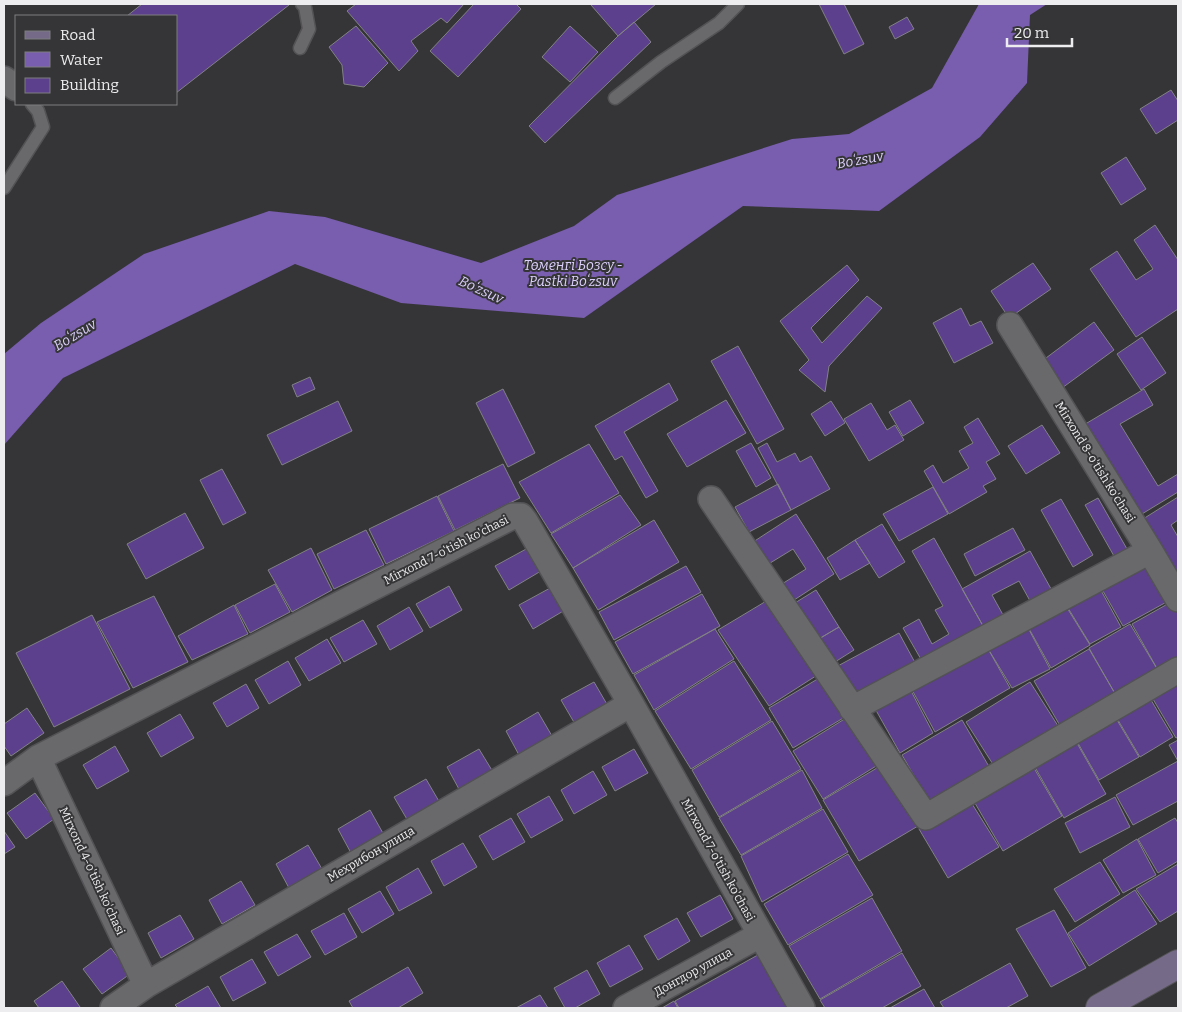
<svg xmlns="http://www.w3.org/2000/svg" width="1182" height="1012" viewBox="0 0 1182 1012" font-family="Bitter,serif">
<rect width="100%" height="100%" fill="#353537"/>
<path fill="#795dae" d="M979 4H1047L1030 15 1027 83 980 137 879 211 743 206 584 318 401 303 295 264 63 378 4 445V354L41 323 144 254 269 211 325 217 481 263 574 226 617 195 792 139 849 134 932 88Z"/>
<path fill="#5c3f8d" stroke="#828285" d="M142 4H288L289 5 176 93V16H127Z
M356 4H464L447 23 441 18 411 41 418 51 399 71 347 11Z
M474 4H516L521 9 458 77 430 51Z
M593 4H656L618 36 591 5Z
M819 4H844L864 44 844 54Z
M907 17 914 29 895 39 889 27Z
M634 22 651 42 545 143 529 126 618 36Z
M356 26 388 63 364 87 344 84 342 65 329 47Z
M570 26 598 52 570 82 542 57Z
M1171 90 1178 101V120L1156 134 1140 109Z
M1126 157 1146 189 1121 205 1101 173Z
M1155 225 1178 260V309L1136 337 1090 269 1117 251 1136 280 1153 269 1134 240Z
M1033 263 1051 289 1009 318 991 291Z
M847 265 859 280 811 328 822 343 867 296 882 308 829 366 825 392 799 370 809 360 780 321Z
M961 308 970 326 981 321 993 343 954 363 933 323Z
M1094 322 1114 350 1062 388 1042 361Z
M1142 337 1166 373 1141 390 1117 354Z
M738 346 784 429 757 444 711 361Z
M310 377 315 389 297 397 292 385Z
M669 383 678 400 624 432 658 491 646 498 622 456 615 460 595 426Z
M503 389 535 453 508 467 476 403Z
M1144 389 1153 405 1120 424 1158 486 1178 474V492L1137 517 1082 426Z
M726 400 746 433 687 467 667 434Z
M910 400 924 423 903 436 889 412Z
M338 401 352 431 282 465 267 435Z
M831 401 845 423 825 436 811 414Z
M871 403 887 430 895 425 904 440 869 461 844 419Z
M978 418 1000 454 986 462 996 479 983 486 987 492 949 514 924 471 933 465 943 483 969 468 959 451 973 443 964 427Z
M1042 425 1060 453 1026 474 1008 446Z
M751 443 771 478 756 487 736 451Z
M767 443 777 462 795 453 800 462 811 456 830 489 791 510 758 448Z
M589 444 619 493 551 533 519 482Z
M503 464 520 498 455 530 438 496Z
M222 469 246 513 223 525 200 480Z
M778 484 791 510 749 532 735 507Z
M933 487 948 514 899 541 883 514Z
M620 495 641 525 573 568 551 534Z
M437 496 454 531 386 564 369 529Z
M1178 497V520L1171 525 1178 537V571L1176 572 1143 519Z
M1098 498 1127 549 1114 556 1085 505Z
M1061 499 1093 555 1073 567 1041 510Z
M185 513 204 548 146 579 127 544Z
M796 514 834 574 788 604 777 587 806 569 793 549 762 568 747 546Z
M654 520 679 562 598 610 573 568Z
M882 524 905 562 879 578 855 540Z
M1013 528 1025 550 975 576 964 554Z
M366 530 384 565 334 589 317 554Z
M934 538 987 633 926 668 903 628 919 619 932 644 949 634 935 610 943 606 912 551Z
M855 540 870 563 840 580 827 558Z
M311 548 332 590 292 612 268 570Z
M528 548 541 571 509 590 495 566Z
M1030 551 1055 596 1034 608 1019 581 992 595 1007 622 987 633 962 589Z
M1149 557 1172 599 1123 626 1099 584Z
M686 566 701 592 614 640 599 612Z
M275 584 290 612 250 633 235 605Z
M1098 585 1121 627 1090 644 1065 603Z
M449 586 462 610 430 628 416 604Z
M552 587 565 610 533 629 519 605Z
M816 590 839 627 812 643 790 606Z
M702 594 720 626 633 674 615 642Z
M154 596 188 662 133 688 97 622Z
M773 597 822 672 769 706 718 630Z
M1173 601 1178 610V661L1159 672 1132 624Z
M1064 603 1090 645 1051 668 1027 625Z
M234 605 248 634 192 660 178 636Z
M409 607 423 631 390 650 377 626Z
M92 615 130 689 54 727 16 653Z
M363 620 377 644 344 662 330 638Z
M1130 624 1159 672 1117 697 1089 648Z
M1027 626 1050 669 1012 688 987 647Z
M839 627 854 650 827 667 812 643Z
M715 629 734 659 654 710 634 675Z
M899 633 919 670 854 705 834 668Z
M327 639 341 663 309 681 295 658Z
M987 647 1010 688 935 732 911 688Z
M1089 649 1117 697 1062 729 1034 681Z
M288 661 301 685 269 704 255 680Z
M734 661 771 720 691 769 655 711Z
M826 674 850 714 793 748 769 708Z
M1178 677V737L1176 738 1150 694Z
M594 682 608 706 575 724 561 700Z
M1030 682 1060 729 996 769 966 722Z
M246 684 259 708 227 727 213 703Z
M910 689 933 733 900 753 873 705Z
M1148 695 1173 737 1140 757 1115 715Z
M27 708 44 733 11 756 4 746V724Z
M538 712 552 736 519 755 506 731Z
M180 714 194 738 161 757 147 733Z
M851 715 881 763 823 799 793 751Z
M1114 715 1139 757 1099 780 1075 738Z
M962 720 991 770 931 805 902 755Z
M772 721 801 769 719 817 692 770Z
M1074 738 1106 794 1064 818 1032 762Z
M1178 740V761L1169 745Z
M115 746 129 771 97 789 83 765Z
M479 749 493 772 460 791 447 767Z
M634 749 648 773 615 791 602 767Z
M1178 761V801L1133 825 1116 795Z
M1031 763 1062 816 1003 851 972 798Z
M882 765 918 826 859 861 823 800Z
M802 770 822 808 741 855 719 818Z
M593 771 607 795 574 814 561 790Z
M426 779 440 803 408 821 394 797Z
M35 793 54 819 26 839 7 813Z
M549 796 563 820 531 838 517 814Z
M1115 797 1130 827 1080 853 1065 823Z
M969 799 999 847 948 878 919 829Z
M823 809 848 852 762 902 741 856Z
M370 810 384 835 351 853 338 829Z
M511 818 525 842 493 860 479 836Z
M1175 818 1178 823V861L1158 873 1138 839Z
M4 831 15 847 4 854Z
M1137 839 1156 875 1123 893 1103 860Z
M463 843 477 867 444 886 431 861Z
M308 845 322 869 289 888 276 864Z
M848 854 873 895 788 945 764 904Z
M1100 862 1120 894 1075 922 1054 889Z
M1178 864V911L1160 922 1136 889Z
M418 868 432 893 399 911 386 887Z
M241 881 255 905 222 924 209 900Z
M1135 890 1157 924 1089 966 1068 933Z
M380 891 394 914 362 933 348 909Z
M720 895 733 919 701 937 687 913Z
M872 898 902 951 820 999 789 946Z
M1054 910 1086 968 1051 987 1016 929Z
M344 913 357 937 325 955 311 931Z
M180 915 194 939 161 958 148 933Z
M677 918 690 941 658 960 644 936Z
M297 934 311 957 278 976 264 952Z
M629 945 643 969 610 987 597 963Z
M111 948 130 974 102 994 83 969Z
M765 951 795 1008H679L675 1001Z
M902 953 921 986 882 1008H825L820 1000Z
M252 959 266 983 233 1001 220 977Z
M1010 963 1028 996 1006 1008H944L940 1002Z
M408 967 423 993 398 1008H353L349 1001Z
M587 970 600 994 575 1008H565L554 988Z
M62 981 80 1007 78 1008H39L34 1001Z
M208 986 221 1008H178L175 1005Z
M924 989 935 1008H890Z
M540 995 548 1008H516Z
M674 1001 678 1008H662Z"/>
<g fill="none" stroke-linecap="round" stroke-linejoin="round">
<g stroke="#535255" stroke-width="15">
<path id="service" d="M300 48 309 29 305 7 302 4
M615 98 661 62 719 23 738 4
M4 188 43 127 38 111 32 104"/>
</g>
<g stroke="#535255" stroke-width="28">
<path id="minor" d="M4 79 16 88
M1010 325 1150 551 1178 599
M711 499 926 817 1178 670
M852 709 1150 551
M38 758 146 985
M4 783 38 758 513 516H521L525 521 631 704 802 1008
M113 1008 146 985 631 704
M626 1008 760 935"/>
</g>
<g stroke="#535255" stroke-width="30">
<path id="secondary" d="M1100 1008 1178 964"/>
</g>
<use href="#service" stroke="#69686b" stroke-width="12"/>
<use href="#minor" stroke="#69686b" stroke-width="25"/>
<use href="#secondary" stroke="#756b88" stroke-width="28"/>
</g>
<g text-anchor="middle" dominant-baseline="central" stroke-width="4" stroke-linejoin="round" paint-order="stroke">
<g font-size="12" fill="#edecee" stroke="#353537">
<text transform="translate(1095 462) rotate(58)">Mirxond 8-o'tish ko'chasi</text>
<text transform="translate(446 550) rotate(-27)">Mirxond 7-o'tish ko'chasi</text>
<text transform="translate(371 854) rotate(-30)">Мехрибон улица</text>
<text transform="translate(718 860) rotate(61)">Mirxond 7-o'tish ko'chasi</text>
<text transform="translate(92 871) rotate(65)">Mirxond 4-o'tish ko'chasi</text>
<text transform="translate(693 972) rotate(-29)">Донгдор улица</text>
</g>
<g font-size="14" font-style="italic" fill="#dbcffb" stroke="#353537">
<text transform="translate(860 160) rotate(-10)">Boʻzsuv</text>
<text x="573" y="265">Төменгі Бозсу -<tspan x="573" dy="16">Pastki Boʻzsuv</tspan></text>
<text transform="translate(481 290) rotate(25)">Boʻzsuv</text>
<text transform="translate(75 335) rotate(-31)">Boʻzsuv</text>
</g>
</g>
<rect width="1182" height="1012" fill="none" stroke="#edecee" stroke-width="10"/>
<rect x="15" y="15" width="162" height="90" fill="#353537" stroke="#7f7e80"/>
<rect x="25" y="31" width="25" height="8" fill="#756b88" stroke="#7f7e80"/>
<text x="60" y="40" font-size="15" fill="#edecee">Road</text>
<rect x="25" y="52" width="25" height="15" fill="#795dae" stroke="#7f7e80"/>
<text x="60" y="65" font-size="15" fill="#edecee">Water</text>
<rect x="25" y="78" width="25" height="15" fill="#5c3f8d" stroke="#7f7e80"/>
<text x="60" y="90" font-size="15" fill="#edecee">Building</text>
<path d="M1007 38v8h65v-8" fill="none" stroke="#edecee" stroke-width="2.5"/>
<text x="1014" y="38" font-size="15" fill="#edecee" stroke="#353537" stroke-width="4" paint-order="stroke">20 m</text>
</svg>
